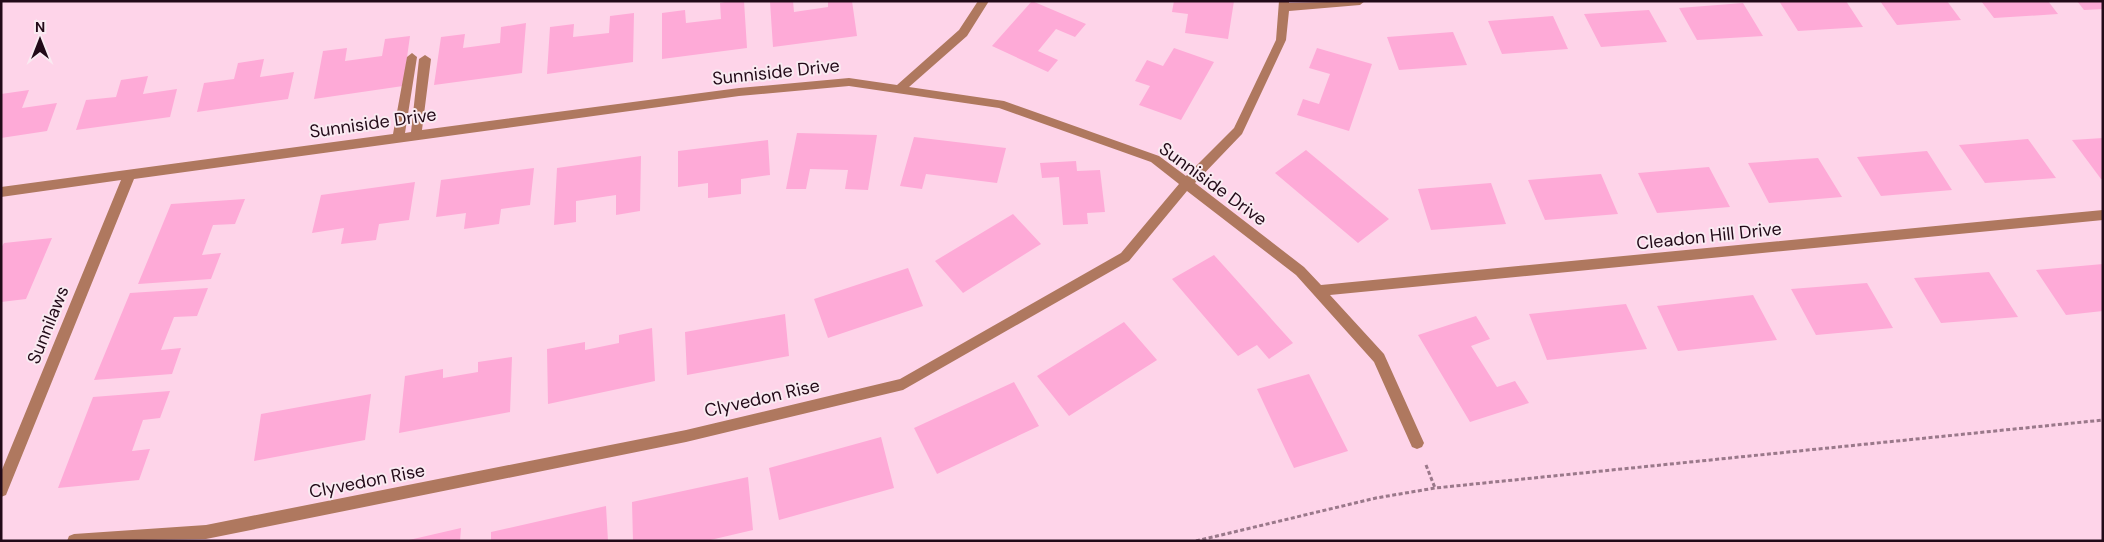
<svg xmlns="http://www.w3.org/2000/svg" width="2104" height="542" viewBox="0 0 2104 542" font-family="'DM Sans',sans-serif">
<rect width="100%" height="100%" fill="#fed4e9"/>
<path fill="#feaad7" d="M730 1H744L747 48 662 59V13L685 10 686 23 721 19 720 3Z
M793 1 794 12 828 7V1H852L857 36 773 47 770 2Z
M1032 1 1086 24 1075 37 1056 29 1038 51 1058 60 1048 72 992 46Z
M1174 1H1234L1228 39 1185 33 1188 14 1172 12Z
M1779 1H1846L1863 27 1798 31Z
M1880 1H1947L1961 20 1897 25Z
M1981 1H2048L2058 14 1994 18Z
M2077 1H2103V9L2084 10Z
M1743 3 1763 36 1697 40 1679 8Z
M1649 10 1667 42 1601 47 1584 14Z
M634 13 633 62 547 74 550 27 574 24 573 37 609 33 610 16Z
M1553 16 1568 49 1502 54 1488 21Z
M526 23 522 73 434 85 441 37 465 34 463 48 500 43 501 27Z
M1453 32 1467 65 1399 70 1387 37Z
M410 36 403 86 314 99 323 51 347 48 345 61 382 56 385 39Z
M1174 48 1214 62 1181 120 1139 105 1150 86 1135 81 1147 60 1163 66Z
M1317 48 1372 64 1349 131 1297 115 1303 99 1319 104 1330 74 1309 68Z
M264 59 260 77 294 72 288 99 197 112 204 83 234 79 238 63Z
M148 76 143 94 177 89 170 117 76 130 86 100 116 97 121 80Z
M29 90 22 108 57 103 47 131 1 138V94Z
M797 133 877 135 868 190 845 189 848 170 810 169 806 189H786Z
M914 137 1006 148 997 183 926 174 922 189 900 186Z
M2103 138V179H2101L2072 140Z
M2028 139 2056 178 1985 183 1959 145Z
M768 140 770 175 741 179V194L708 198V183L678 187V151Z
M1306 150 1389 219 1358 243 1275 173Z
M1927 151 1952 190 1881 196 1857 157Z
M641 156 640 211 616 215V195L576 201V222L554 225 557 168Z
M1818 158 1842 197 1769 203 1748 163Z
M1076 161 1077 171 1100 170 1105 212 1087 213 1088 224 1063 225 1059 177 1042 178 1040 163Z
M1709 167 1730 207 1657 213 1638 173Z
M534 168 530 205 501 209 499 224 464 229 466 213 436 217 441 180Z
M1601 174 1618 214 1545 220 1528 180Z
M415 182 409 220 379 224 376 240 341 244 344 228 312 233 321 195Z
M1491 183 1506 224 1431 230 1418 189Z
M245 199 235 224 213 225 202 255 221 253 211 279 138 284 171 204Z
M1013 214 1041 244 963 293 935 261Z
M52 238 26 299 1 302V248L4 243Z
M1214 255 1293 343 1269 359 1257 345 1238 356 1172 279Z
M2103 264V311L2066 315 2036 270Z
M908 268 923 306 828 338 814 299Z
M1989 272 2018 317 1941 323 1914 278Z
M1867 283 1893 328 1816 335 1791 289Z
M208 288 197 316 174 317 161 350 181 348 172 374 94 380 130 293Z
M1753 295 1777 340 1678 351 1657 306Z
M1626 304 1647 349 1547 360 1529 314Z
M785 314 789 356 687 375 685 332Z
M1476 316 1490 339 1471 346 1497 387 1515 381 1529 403 1470 422 1418 335Z
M1124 322 1157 360 1069 416 1037 376Z
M652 328 655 381 548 404 547 349 585 342V350L619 343V335Z
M512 357 510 412 399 433 405 376 443 369V378L478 372V362Z
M1309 374 1348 451 1294 468 1257 389Z
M1014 382 1039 426 937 474 914 428Z
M170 391 160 418 143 420 132 451 150 449 139 480 58 488 93 397Z
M371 394 365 440 254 461 261 414Z
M881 437 894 488 779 520 769 468Z
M748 477 753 530 706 541H633L632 502Z
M606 506 608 541H491V532Z
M461 528 460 541H410L409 540Z"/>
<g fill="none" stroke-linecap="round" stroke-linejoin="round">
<path stroke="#9a788a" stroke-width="3" stroke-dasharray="4 2.5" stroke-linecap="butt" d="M1426 465 1435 488
M1196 541 1376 498 1435 488 2103 420"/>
<path fill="#af785f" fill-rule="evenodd" d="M978 1H989L967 36 909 87 1004 101 1159 156 1186 176 1234 128 1276 40 1279 1H1289V3L1365 1 1360 5 1289 11 1286 40 1242 134 1195 183 1304 267 1321 285 2103 210V220L1330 295 1384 354 1424 443 1422 447 1417 449 1412 447 1374 362 1296 275 1187 191 1129 261 903 390 686 442 206 539 67 541 69 536 74 534 206 525 686 430 900 379 1121 253 1179 184 1151 162 999 108 849 86 739 96 134 179 8 490 6 495 1 497V472L121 180 1 197V187L393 134 407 57 412 53 417 57 405 133 411 132 419 59 425 55 431 59 422 130 739 88 849 78 897 85 959 30Z"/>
</g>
<g text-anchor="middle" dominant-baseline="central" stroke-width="4" stroke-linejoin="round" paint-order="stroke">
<g font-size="18" fill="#220a18" stroke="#f9eaf1">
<text transform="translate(776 72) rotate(-6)">Sunniside Drive</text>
<text transform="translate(373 123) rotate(-8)">Sunniside Drive</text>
<text transform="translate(1213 184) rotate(36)">Sunniside Drive</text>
<text transform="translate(1709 236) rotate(-6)">Cleadon Hill Drive</text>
<text transform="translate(48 325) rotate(-68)">Sunnilaws</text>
<text transform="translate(762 398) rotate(-13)">Clyvedon Rise</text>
<text transform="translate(367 481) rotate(-11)">Clyvedon Rise</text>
</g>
</g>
<rect width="2104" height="542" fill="none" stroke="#220a18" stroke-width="5"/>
<g transform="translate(40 40)" stroke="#f9eaf1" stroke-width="4" paint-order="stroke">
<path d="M0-4L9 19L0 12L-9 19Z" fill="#220a18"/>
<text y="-8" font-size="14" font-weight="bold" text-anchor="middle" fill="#220a18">N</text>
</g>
</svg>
